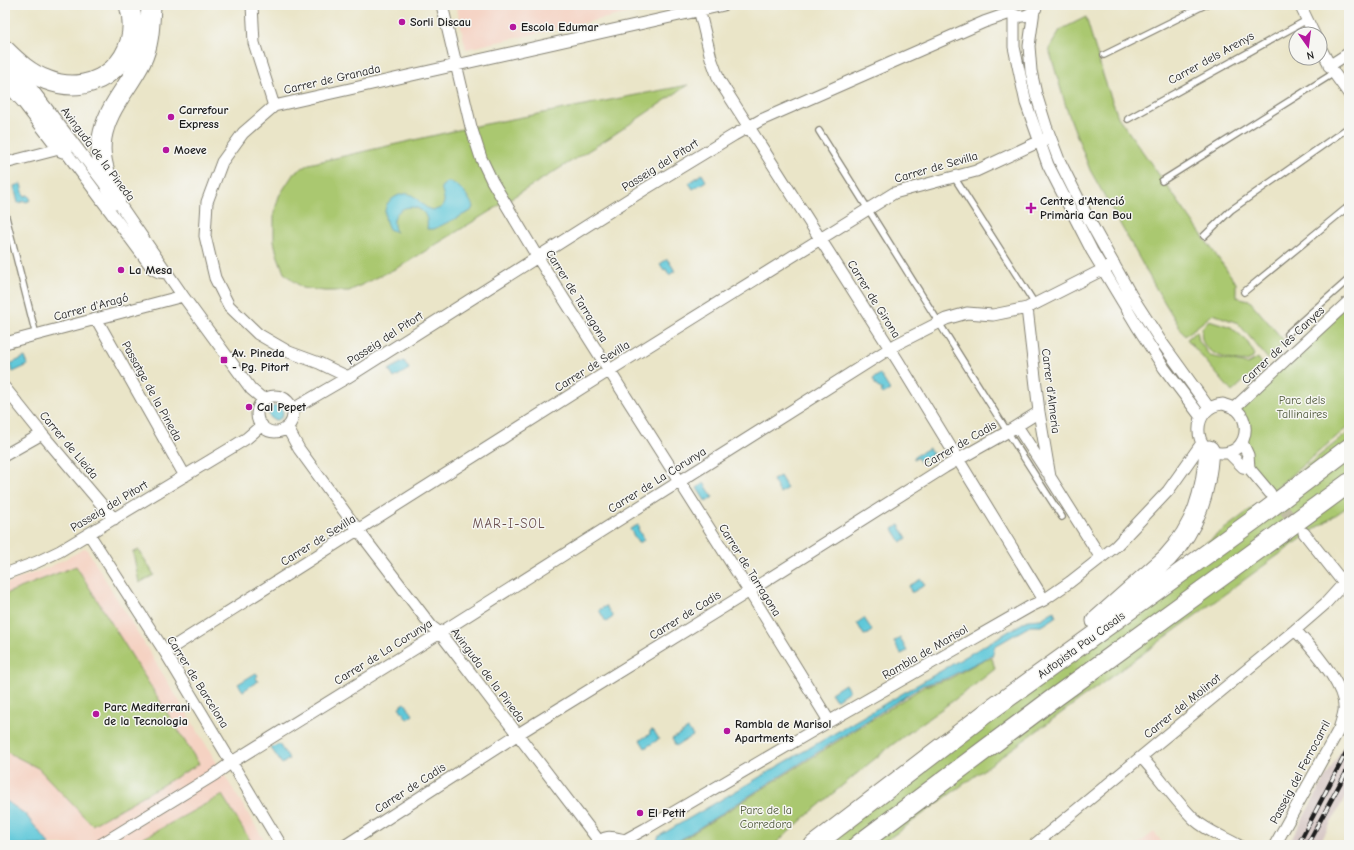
<svg xmlns="http://www.w3.org/2000/svg" width="1354" height="850" viewBox="0 0 1354 850" font-family="'Comic Neue',sans-serif">
<rect width="100%" height="100%" fill="#f6f6f2"/>
<filter id="ink" filterUnits="userSpaceOnUse"><feTurbulence type="fractalNoise" baseFrequency=".025" numOctaves="2"/><feDisplacementMap in="SourceGraphic" scale="8" xChannelSelector="R" yChannelSelector="G"/><feConvolveMatrix kernelMatrix="1 2 1 2 8 2 1 2 1" color-interpolation-filters="sRGB"/></filter>
<filter id="wash" filterUnits="userSpaceOnUse"><feTurbulence type="fractalNoise" baseFrequency=".012" numOctaves="4" result="noise"/><feDisplacementMap in="SourceGraphic" scale="16" xChannelSelector="R" yChannelSelector="G"/><feGaussianBlur stdDeviation="0.9" result="paint"/><feColorMatrix in="noise" values="0 0 0 0 0 0 0 0 0 0 0 0 0 0 0 0 0 1.4 0 .05"/><feComposite in="paint" operator="in"/></filter>
<g filter="url(#wash)">
<rect width="100%" height="100%" fill="#eae5c8"/>
<path fill="#f5d2c2" d="M456 5H665L466 49Z
M86 548 267 845H5V584L52 566Z
M1154 832 1164 845H1137Z"/>
<path fill="#d1bfbd" d="M1349 736V790L1319 845H1288Z"/>
<path fill="#aac86f" stroke="#637246" d="M1086 17 1104 78 1118 117 1236 283V297L1249 300 1285 342 1268 359 1238 323 1213 314 1185 336 1157 290 1090 170 1067 110 1049 49 1060 30Z
M688 85 609 138 401 266 349 291H324L302 288 284 273 277 254 274 241V213L279 196 294 173 309 164 471 127Z
M1349 301V426L1270 493 1242 455 1239 412 1248 396Z
M1209 320 1231 327 1246 340 1254 353 1253 358C1251 359 1249 360 1247 361 1237 363 1211 355 1205 346 1201 340 1201 334 1202 328Z
M1197 331 1199 341 1210 356 1247 364 1258 358 1262 364 1232 392 1187 339Z
M1349 432V510L1347 507 1288 548 880 845H804L1271 494Z
M139 550 154 575 139 583 133 552Z
M76 566 199 764 92 825 38 768 5 751V594Z
M992 658 995 669C962 696 926 719 892 745 852 777 812 810 774 845H674L925 686 949 679 981 661Z
M222 795 253 845H131Z"/>
<path fill="#5ec8d9" stroke="#3d727a" d="M702 174 706 181 693 189 689 183Z
M447 182C457 181 470 198 473 207L471 211 434 229H427C432 196 383 203 396 232L389 229C385 221 383 213 387 204 389 201 393 198 397 196 414 188 417 203 429 209 432 210 436 210 438 209 448 206 443 194 441 187Z
M21 184 24 196 28 195 31 200 26 202 25 201 18 203 14 186Z
M666 260H668L675 271 669 275 666 269 664 270 660 264Z
M25 357 28 365 13 372 10 364Z
M404 361 409 369 394 378 389 370Z
M880 374 890 390 883 394 881 391 883 390 876 386 873 379Z
M269 413a7 7 0 1 1 14 0a7 7 0 1 1-14 0Z
M929 448 933 454 920 462 918 458 914 459V457Z
M780 476 787 488 780 493 773 480Z
M704 483 713 497 706 502 697 488Z
M638 525 640 527 638 529 644 540 638 543 630 529Z
M899 525 907 538 901 542 893 529Z
M921 579 925 585 913 592H911L909 586Z
M606 606 613 617 606 622 599 610Z
M1054 611 1056 617 1042 626H1030L995 646 992 656 982 660 947 678 923 685 672 845H655L659 836 1028 620 1041 619Z
M864 618 872 630 869 634 864 635 857 623Z
M900 638 907 651 901 654 894 642Z
M256 673 258 675 256 678 258 681 243 691 238 684Z
M845 684 849 691 836 700 831 693Z
M405 703 413 715 407 719 399 707Z
M688 729 693 736 676 746 672 739Z
M652 730 654 731 659 739 645 748 640 740 650 734V731Z
M279 744 289 759 282 764 271 748Z
M5 800 25 814 50 845H5Z"/>
</g>
<g filter="url(#ink)">
<g fill="none" stroke-linecap="round" stroke-linejoin="round">
<path stroke="#c1bda6" stroke-width="11" stroke-dasharray="11 5.5" stroke-linecap="butt" d="M1274 498 1298 526"/>
<g stroke="#838072" stroke-width="8">
<path id="lane" d="M1104 55 1205 5
M1128 119 1307 20
M819 131C900 259 979 389 1062 517
M954 177 1035 304
M1162 181 1334 73
M5 213 36 335
M1204 236 1231 210 1349 127
M1244 292 1349 206
M1287 334 1349 279"/>
</g>
<g stroke="#838072" stroke-width="13">
<path id="street" d="M252 5 254 43 274 106
M442 5 471 127 481 158 492 181 538 258 754 599 829 721
M698 5 711 58 719 80 898 361 1044 600
M1005 5C1011 19 1027 20 1036 8
M1300 5 1314 34
M1034 10 1029 46 1031 71 1036 94 1046 126 1059 160 1089 220 1131 295 1160 340 1209 408
M1014 15V47L1026 103 1048 165 1092 251 1137 326 1164 368 1201 417
M1320 47 1334 73 1349 94
M1329 66 1349 53
M16 68 116 199 183 296 251 389 264 400
M5 163 63 148 153 269 159 272 167 273
M1027 308 1039 412 1050 477 1101 558
M97 320 185 476
M5 343 183 296
M348 377 319 363 289 352 258 334 229 306 215 278 205 236 207 202 222 162 243 133 274 106 724 5
M5 388 42 434 114 519
M257 414a18 18 0 1 1 36 0a18 18 0 1 1-36 0Z
M1223 404C1228 406 1233 407 1237 410 1248 420 1248 438 1237 448 1233 451 1227 453 1222 453 1191 454 1191 406 1223 404Z
M1234 408 1349 301
M293 409 348 377 645 189 734 135 761 120 984 22 1010 13
M1017 426 1047 472
M287 427 299 449 358 530 432 627 440 633 599 841
M1242 442 1248 455 1249 468 1270 493
M1228 452 1243 467 1249 468
M5 455 42 434
M1304 533 1349 590
M89 534 165 652 281 845
M5 574 37 562 60 551 231 448 247 438 262 425
M165 652 610 370 894 193 976 171 1049 137
M1141 757C1160 777 1175 801 1195 820 1207 831 1224 837 1238 845
M100 845 214 775 232 762 440 633 897 344 946 319 967 313 993 315 1027 308 1114 264
M346 845 523 731 740 597 945 467 1007 432 1039 412
M595 845C605 834 612 837 625 840L645 829 816 729 1031 606 1044 600 1070 582 1116 546 1168 491 1202 443
M1034 845 1295 630 1325 604 1344 583
M1275 845 1339 729C1341 723 1343 717 1344 711 1347 687 1311 647 1295 630"/>
</g>
<g stroke="#838072" stroke-width="21">
<path id="highway" d="M5 50C17 62 30 74 47 80 97 100 145 57 129 5
M5 77 26 100 63 148
M116 199C98 162 94 138 117 101 125 88 134 76 141 62 150 44 150 24 151 5
M1096 621 1167 558C1197 526 1206 492 1209 450
M814 845 985 714 1258 517 1349 448
M858 845 1050 701 1233 568 1349 483"/>
</g>
<use href="#lane" stroke="#fff" stroke-width="5.5"/>
<use href="#street" stroke="#fff" stroke-width="11"/>
<use href="#highway" stroke="#fff" stroke-width="19"/>
<g stroke="#1c1c1c" stroke-width="4.5">
<path id="rail" d="M1298 845 1349 747
M1307 845 1349 767"/>
</g>
<use href="#rail" stroke="#f6f6f2" stroke-width="3" stroke-dasharray="9" stroke-linecap="butt"/>
</g>
</g>
<g fill="#b5179e" stroke="#f6f6f2" stroke-width="1.5">
<circle cx="402" cy="22" r="4"/>
<circle cx="513" cy="27" r="4"/>
<circle cx="171" cy="117" r="4"/>
<circle cx="166" cy="150" r="4"/>
<path d="M1029 202h4v4h4v4h-4v4h-4v-4h-4v-4h4z"/>
<circle cx="121" cy="270" r="4"/>
<rect x="220" y="356" width="8" height="8" rx="2"/>
<circle cx="249" cy="407" r="4"/>
<circle cx="96" cy="714" r="4"/>
<circle cx="727" cy="731" r="4"/>
<circle cx="640" cy="813" r="4"/>
</g>
<g text-anchor="middle" dominant-baseline="central" stroke-width="3" stroke-linejoin="round" paint-order="stroke">
<g font-size="12" font-weight="bold" fill="#1c1c1c" stroke="#f6f6f2" text-anchor="start">
<text x="410" y="22">Sorli Discau</text>
<text x="521" y="27">Escola Edumar</text>
<text x="179" y="110">Carrefour<tspan x="179" dy="14">Express</tspan></text>
<text x="174" y="150">Moeve</text>
<text x="1040" y="201">Centre d'Atenció<tspan x="1040" dy="14">Primària Can Bou</tspan></text>
<text x="129" y="270">La Mesa</text>
<text x="232" y="353">Av. Pineda<tspan x="232" dy="14">- Pg. Pitort</tspan></text>
<text x="257" y="407">Cal Pepet</text>
<text x="104" y="707">Parc Mediterrani<tspan x="104" dy="14">de la Tecnologia</tspan></text>
<text x="735" y="724">Rambla de Marisol<tspan x="735" dy="14">Apartments</tspan></text>
<text x="648" y="813">El Petit</text>
</g>
<g font-size="12" fill="#1c1c1c" stroke="#f6f6f2">
<text transform="translate(1211 58) rotate(-29)">Carrer dels Arenys</text>
<text transform="translate(332 79) rotate(-13)">Carrer de Granada</text>
<text transform="translate(98 154) rotate(53)">Avinguda de la Pineda</text>
<text transform="translate(660 165) rotate(-32)">Passeig del Pitort</text>
<text transform="translate(936 167) rotate(-16)">Carrer de Sevilla</text>
<text transform="translate(577 296) rotate(58)">Carrer de Tarragona</text>
<text transform="translate(874 299) rotate(58)">Carrer de Girona</text>
<text transform="translate(91 307) rotate(-15)">Carrer d'Aragó</text>
<text transform="translate(385 338) rotate(-33)">Passeig del Pitort</text>
<text transform="translate(1283 345) rotate(-43)">Carrer de les Canyes</text>
<text transform="translate(592 366) rotate(-32)">Carrer de Sevilla</text>
<text transform="translate(152 391) rotate(61)">Passatge de la Pineda</text>
<text transform="translate(1051 391) rotate(83)">Carrer d'Almeria</text>
<text transform="translate(960 444) rotate(-30)">Carrer de Cadis</text>
<text transform="translate(69 445) rotate(50)">Carrer de Lleida</text>
<text transform="translate(657 480) rotate(-32)">Carrer de La Corunya</text>
<text transform="translate(109 506) rotate(-31)">Passeig del Pitort</text>
<text transform="translate(318 540) rotate(-32)">Carrer de Sevilla</text>
<text transform="translate(750 570) rotate(58)">Carrer de Tarragona</text>
<text transform="translate(685 615) rotate(-32)">Carrer de Cadis</text>
<text transform="translate(1081 645) rotate(-36)">Autopista Pau Casals</text>
<text transform="translate(383 652) rotate(-32)">Carrer de La Corunya</text>
<text transform="translate(925 652) rotate(-30)">Rambla de Marisol</text>
<text transform="translate(488 675) rotate(53)">Avinguda de la Pineda</text>
<text transform="translate(198 682) rotate(58)">Carrer de Barcelona</text>
<text transform="translate(1182 706) rotate(-39)">Carrer del Molinot</text>
<text transform="translate(1300 772) rotate(-62)">Passeig del Ferrocarril</text>
<text transform="translate(410 788) rotate(-33)">Carrer de Cadis</text>
</g>
<g font-size="12" fill="#4e5839" stroke="#f6f6f2">
<text x="1302" y="400">Parc dels<tspan x="1302" dy="14">Tallinaires</tspan></text>
<text x="766" y="810">Parc de la<tspan x="766" dy="14">Corredora</tspan></text>
</g>
<g font-size="13" letter-spacing="1" fill="#684d4c" stroke="#f6f6f2">
<text x="509" y="523">MAR-I-SOL</text>
</g>
</g>
<rect width="1354" height="850" fill="none" stroke="#f6f6f2" stroke-width="20"/>
<g transform="translate(1308 46) rotate(166)"><circle r="19" fill="#f6f6f2" stroke="#9f9f9c"/>
<path d="M0-3L7 15L0 10L-7 15Z" fill="#b5179e"/>
<text y="-6" font-size="11" font-weight="bold" text-anchor="middle" fill="#1c1c1c">N</text>
</g>
</svg>
